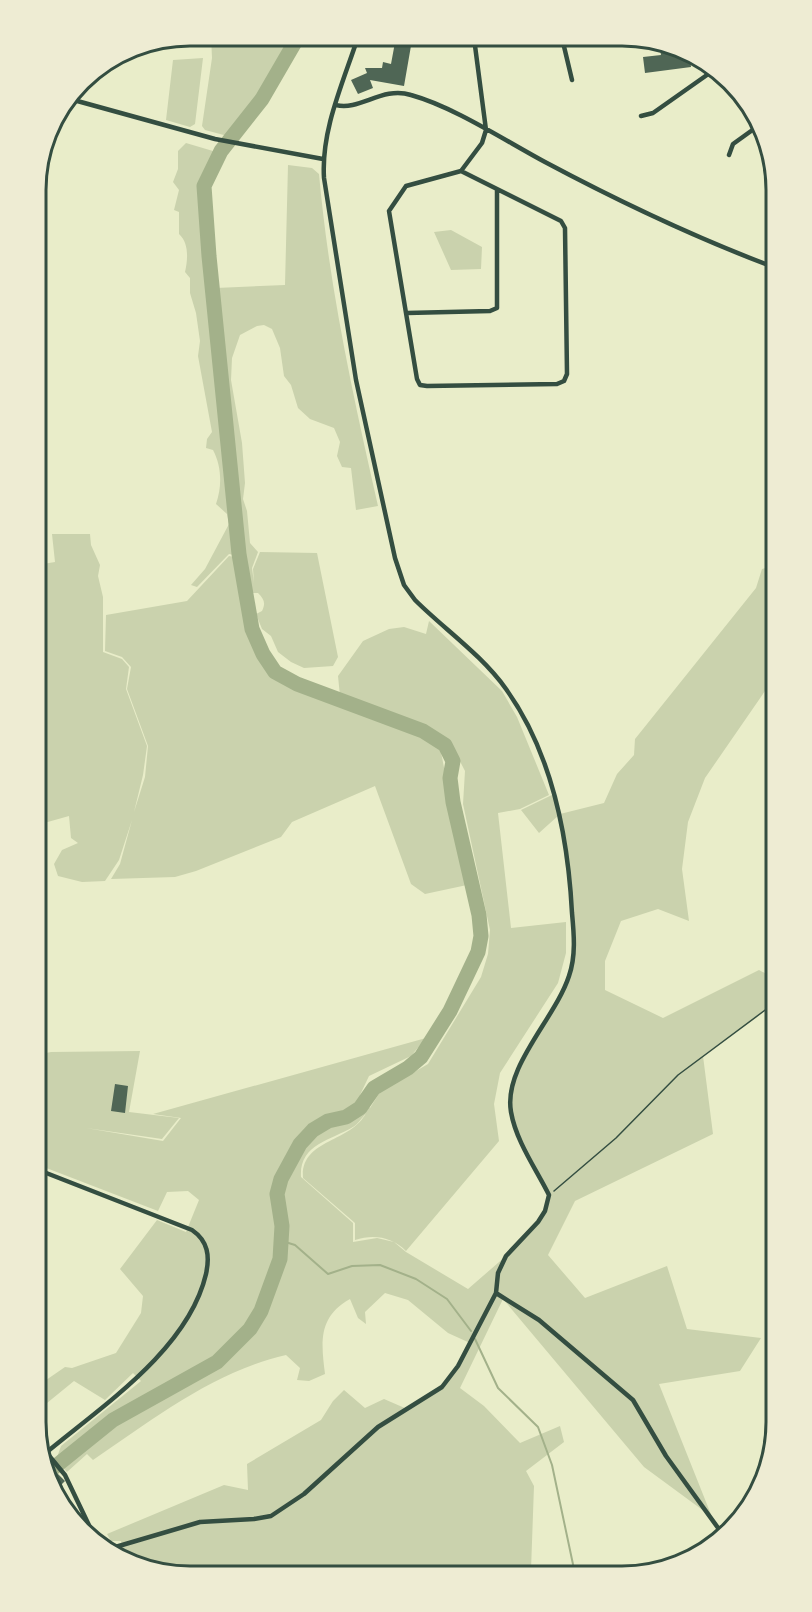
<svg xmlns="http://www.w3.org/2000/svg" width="812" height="1612" viewBox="0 0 812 1612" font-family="'Nunito Sans',sans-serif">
<rect width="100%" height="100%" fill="#e9edc9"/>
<path fill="#cad2ad" d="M211 36 303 37 269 95 235 138 205 130 202 126 212 58Z
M203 58 195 124 190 127 166 120 173 60Z
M186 143 223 154 207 187 216 288 285 285 288 165 312 168 319 174C329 286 353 396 378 506L356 510 351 468 342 467 337 456 340 442 334 428 310 419 298 408 291 385 284 376 280 348 272 329 264 325 257 326 240 335 232 358 231 380 242 443 245 483 243 499 247 511 250 543 258 552 252 568 254 583 253 569 260 552 317 553 338 657 333 666 304 668 291 662 278 652 271 636 262 629 256 614 262 611C266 603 264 599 258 593H251V582L245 577 234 555 229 554 197 587 191 585 205 569 229 524 227 514 216 504C222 487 222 467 213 450L206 448 207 439 212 432 198 356 200 341 196 313 190 293V278L185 272C188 259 189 243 179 234V212L174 210 179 190 173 182 178 169V151Z
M451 230 482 247 481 269 451 270 434 232Z
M52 534H90L91 545 100 565 98 576 103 597V652L122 659 129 667 126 689 147 746 143 775 134 812 145 777 148 746 127 689 131 667 122 657 105 651 106 615 187 601 229 556 234 557C243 607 244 647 286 681L435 741 440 747 467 885 425 894 411 884 375 786 292 822 281 837 196 871 175 877 111 879 120 864 132 820 119 860 105 881 82 882 58 876 54 864 62 850 78 843 71 838 69 816 37 825V565L55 562Z
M776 565V675L705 778 688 822 682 869 689 921 658 909 621 921 605 961V990L663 1018 759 970C778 980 776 982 776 1002L703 1056 713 1134 575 1201 548 1255 585 1298 667 1266 687 1329 761 1338 740 1371 659 1384 712 1517 644 1467 503 1299 460 1388 484 1406 520 1443 560 1426 564 1442 526 1471 534 1486 531 1570 170 1575 118 1551 123 1549 121 1541H111L107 1534 224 1485 248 1490 247 1464 321 1420 333 1401 344 1390 365 1408 384 1399 407 1409 448 1380 470 1343 448 1333 408 1300 385 1293 365 1312 366 1324 358 1318 350 1299C318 1317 321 1342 325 1374L309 1381 297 1380 300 1368 286 1355C213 1372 154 1419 93 1460L87 1454 67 1472 56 1460 61 1446 141 1381 133 1373 105 1400 74 1381 36 1412V1387L65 1367 72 1368 116 1353 141 1313 143 1296 120 1269 157 1220 186 1232 199 1200 188 1191 167 1192 158 1211 36 1164V1055L51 1052 140 1051 129 1112 179 1118 162 1139 86 1128 163 1141 181 1118 153 1114 426 1038 411 1056 369 1076 360 1095 370 1108 380 1092 428 1064 481 977 488 954 490 930 463 804 465 771 449 740 377 708 340 696 338 676 363 641 389 629 404 627 426 634 429 621 502 691 517 717 549 795 520 809 498 813 511 928 566 922V953L558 983 500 1073 494 1104 499 1141 406 1251C392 1237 374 1234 355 1240V1223L303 1178C300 1139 351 1143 366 1113 362 1118 358 1124 353 1127 329 1141 299 1145 301 1177L353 1223V1242L377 1238 394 1242 406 1252 468 1289 506 1256 545 1211 549 1195 518 1135 510 1101 516 1076 557 1002 572 962 573 919 559 815 539 833 521 810 554 794 560 814 604 803 617 774 634 755 635 739 756 588 762 569Z"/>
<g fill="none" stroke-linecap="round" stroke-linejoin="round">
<path stroke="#a3b18a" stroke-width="2" d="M282 1241 295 1245 328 1274 352 1266 380 1265 416 1279 447 1299 471 1331
M475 1339 498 1388 538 1427 552 1465 574 1569"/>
<path stroke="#a3b18a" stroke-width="15" d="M46 1474 113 1420 217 1362 250 1329 261 1311 280 1259 282 1226 277 1194 281 1179 300 1144 313 1130 328 1121 346 1117 360 1108 374 1088 408 1068 421 1057 450 1011 478 952 481 936 479 915 453 802 450 778 453 761 445 745 423 731 297 684 275 672 263 654 252 629 239 554 209 256 204 186 221 151 262 99 298 37"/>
</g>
<path fill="#4f6655" d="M396 37 412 40 404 86 370 80 373 88 358 94 351 80 367 73 365 68H382L383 62 391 64Z
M659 43 690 58 691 67 645 73 643 57 661 55Z
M115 1084 128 1086 125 1113 111 1111Z
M56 1472 65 1481 57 1489 49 1479Z"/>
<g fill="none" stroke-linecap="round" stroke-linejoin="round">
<path stroke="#344e41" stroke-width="1.5" d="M554 1191 616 1138 678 1075 776 1002"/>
<path stroke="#344e41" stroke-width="4.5" d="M562 38 572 80
M70 99 215 139 323 159
M336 105C360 111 382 86 411 95 454 107 504 140 545 162 620 202 696 238 776 268
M641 116 653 113 714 70
M729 155 733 144 758 126
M461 171 406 186 389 211 417 379 420 385 427 386 557 384 564 381 567 374 565 228 561 221 461 171 482 143 486 130 474 38
M407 313 490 311 497 308V190
M36 1169 192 1230C208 1241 210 1256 206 1274 188 1351 99 1408 42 1456
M496 1293 539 1320 633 1400 666 1456 721 1532
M46 1452 65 1475 97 1542
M112 1548 200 1522 254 1519 271 1516 304 1494 378 1427 442 1387 458 1366 496 1293 498 1273 506 1256 538 1222 545 1211 549 1195C536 1169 516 1141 511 1112 503 1067 555 1019 569 976 576 956 574 934 572 913 568 836 552 753 506 689 482 655 444 629 415 600L404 585 395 558 356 380 324 178C321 130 343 83 358 37"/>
</g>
<path d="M0 0H812V1612H0ZM190 46H622A144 144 0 0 1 766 190V1422A144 144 0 0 1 622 1566H190A144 144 0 0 1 46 1422V190A144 144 0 0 1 190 46Z" fill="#eeecd3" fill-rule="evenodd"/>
<path fill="none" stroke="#344e41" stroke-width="3" d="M190 46H622A144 144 0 0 1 766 190V1422A144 144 0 0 1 622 1566H190A144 144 0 0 1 46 1422V190A144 144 0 0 1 190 46Z"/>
</svg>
